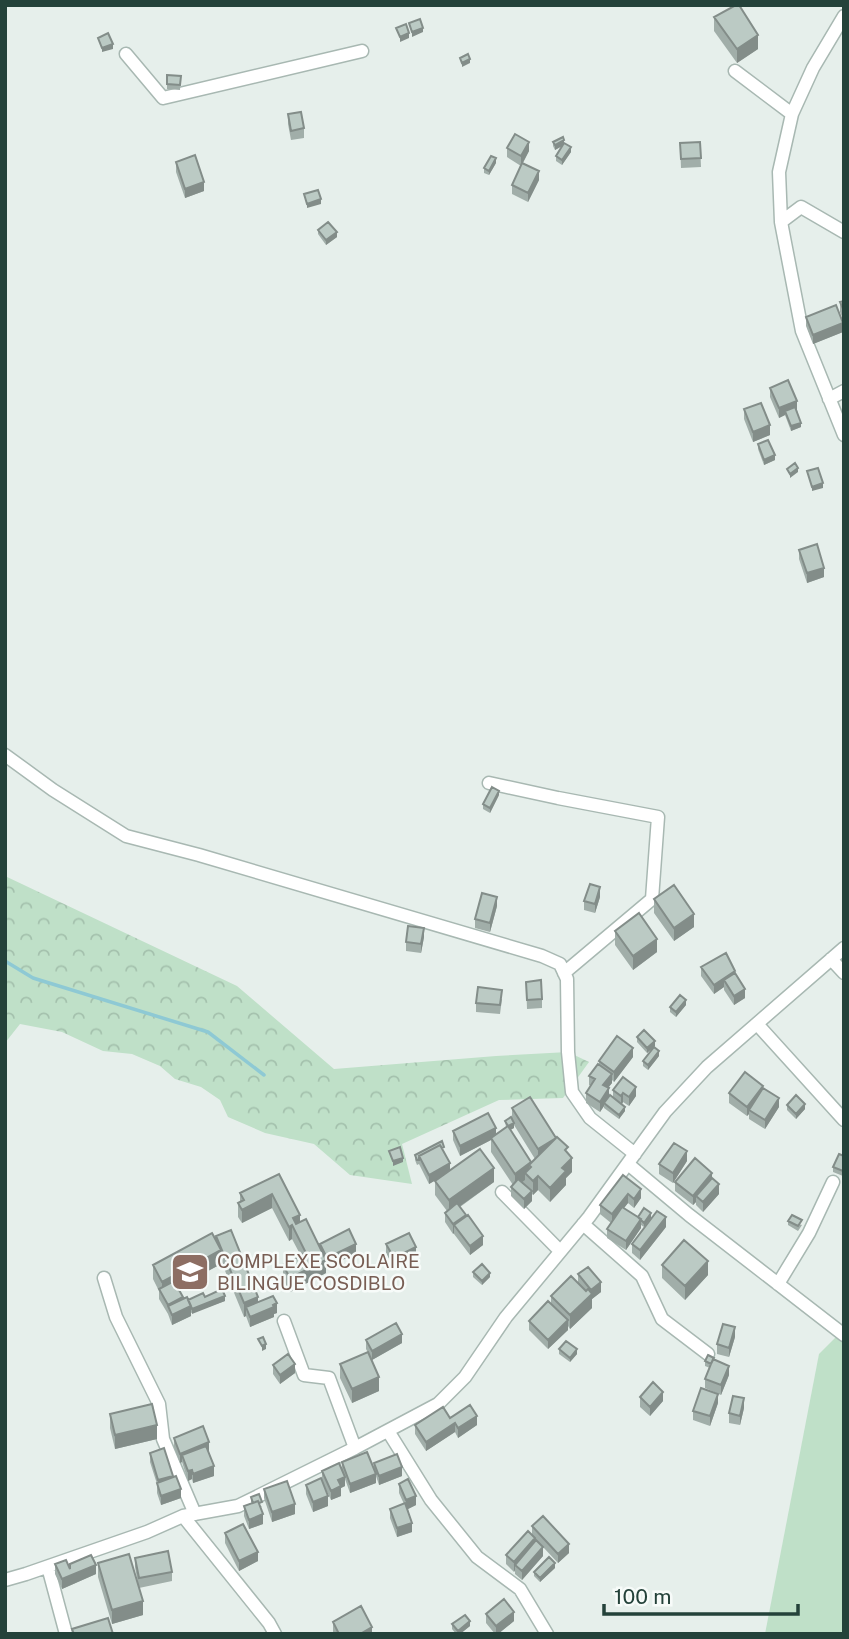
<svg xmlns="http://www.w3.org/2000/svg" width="849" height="1639" viewBox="0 0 849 1639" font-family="'Public Sans',sans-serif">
<defs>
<pattern id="forest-crowns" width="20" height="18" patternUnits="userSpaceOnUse" patternTransform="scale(1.75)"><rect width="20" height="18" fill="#bfe0c8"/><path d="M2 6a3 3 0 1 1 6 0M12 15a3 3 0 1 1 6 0" fill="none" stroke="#a4c1ad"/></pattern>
</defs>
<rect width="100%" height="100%" fill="#e6efeb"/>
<path fill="#bfe0c8" d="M844 1329V1634H765L819 1354Z"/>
<path fill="url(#forest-crowns)" d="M5 876 237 986 334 1069 496 1056 568 1052 589 1062 563 1098 499 1100 402 1144 412 1184 350 1175 314 1144 265 1133 228 1117 220 1100 201 1087 175 1079 160 1066 132 1054 103 1051 62 1032 20 1024 5 1043Z"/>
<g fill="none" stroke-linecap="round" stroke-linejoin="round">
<path stroke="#8ec9d4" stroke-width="3.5" d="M5 961 33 978 208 1032 264 1075"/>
<g stroke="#a8b8b2" stroke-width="15">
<path id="minor" d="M844 16 813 68 792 114 779 172 781 222 802 331 844 435
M126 54 163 98 362 51
M735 71 792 114
M781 222 801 207 844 232
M829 399 844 391
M5 755 53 790 126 836 199 855 542 956 560 964 567 979 568 1052 572 1092 590 1118 635 1154
M489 783 558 798 658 817 652 899 564 973
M831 959 844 973
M757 1024 844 1120
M628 1164 689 1215 844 1335
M502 1192 560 1251
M583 1224 642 1276 662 1319 708 1354
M104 1278 116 1317 159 1404 163 1439 195 1514
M778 1284 809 1233 833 1182
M284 1321 304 1375 329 1378 355 1448
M388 1431 431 1500 477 1557 520 1589 547 1634
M183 1516 269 1623 275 1634
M48 1567 66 1634
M5 1580 26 1574 147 1532 183 1516 238 1506 355 1448 438 1404 465 1377 506 1317 589 1217 665 1112 707 1067 844 948"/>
</g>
<use href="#minor" stroke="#fff" stroke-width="12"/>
</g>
<path fill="#a1aea9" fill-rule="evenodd" d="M714 17 758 49 737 63 714 31Z
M167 75 181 76 180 90 167 89Z
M288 114 304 128V138L291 140 288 124Z
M553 142 564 143 571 152 562 165 556 161V156L562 146 555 150 553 146Z
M700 142 701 167 681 168 680 143Z
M507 148 529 151 523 163 539 180 528 202 512 194V185L521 166 507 157Z
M176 162 204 191 185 198 176 172Z
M496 163 489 175 484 173V168Z
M318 230 337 237 326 245 318 234Z
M844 301V321L840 312V302Z
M806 317 843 332 813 344 806 326Z
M770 388 797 410 801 427 791 431 785 415 779 418 770 397Z
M744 409 770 435 753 442 744 419Z
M758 444 775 460 764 465 758 449Z
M799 550 824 577 807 583 799 559Z
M499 795 490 813 483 809V804Z
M600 897 595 913 584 910V901Z
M654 899 694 927 674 941 654 913Z
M497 906 490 932 475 928V919Z
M615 931 657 952 633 970 615 945Z
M424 937 421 953 406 951V942Z
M701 967 735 974 745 998 734 1005 724 990V987L714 994 701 976Z
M526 982 542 999V1008L527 1009Z
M502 999 500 1014 476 1012V1003Z
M686 1005 676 1017 670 1012V1007Z
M637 1037 655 1046 647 1053 637 1042Z
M659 1056 648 1070 643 1066V1061Z
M633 1057 614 1082 612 1080V1083L608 1088 609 1096 613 1098V1090L636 1096 629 1106 623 1102 622 1104 625 1111 619 1119 604 1108V1106L600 1112 586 1103V1093L591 1086 589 1085V1076L599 1064V1061Z
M763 1088 779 1107 765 1129 749 1119V1114L747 1116 729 1103V1093Z
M787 1105 805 1109 796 1119 787 1110Z
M512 1108 556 1138 568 1153 572 1172 566 1178V1185L550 1202 538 1190 533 1195 532 1194V1201L524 1209 511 1196V1187L513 1185 491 1152V1140L460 1156 453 1140V1131L496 1134 506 1127 505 1121 512 1120ZM514 1125 535 1159 531 1164 510 1130 514 1128Z
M444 1151 450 1171 494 1182 460 1207 483 1245 470 1255 454 1234V1233L453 1234 445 1222V1213L447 1211 435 1195V1181L439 1178 429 1184 419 1164 417 1165 415 1160V1155Z
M844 1156V1174L843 1176 833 1172V1167Z
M687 1161 673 1183 659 1174V1164Z
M279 1174 300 1223 320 1247V1244L356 1253 327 1268 326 1266V1273L290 1292 283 1279V1265L301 1256 292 1239 289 1241 272 1208 242 1223 238 1217V1203L240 1202V1193Z
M623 1175 641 1198 634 1208 628 1203 624 1208 638 1217 651 1218 644 1227 641 1225V1228L626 1250 607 1238V1229L611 1223 600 1214V1205Z
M712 1178 719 1194 703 1212 696 1205V1202L693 1205 675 1191V1182Z
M788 1221 802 1225 798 1231 788 1225Z
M666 1227 640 1260 632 1253V1244Z
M216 1236 258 1302 277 1313 274 1314V1317L250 1327 246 1316 244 1317 221 1261V1264L178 1287 183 1299 188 1300 205 1297 225 1301 191 1313V1316L172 1325 168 1314 159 1299V1291L153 1279V1265L216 1242Z
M386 1244 416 1256 394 1268 386 1253Z
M662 1265 708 1275 685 1300 662 1278Z
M473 1272 490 1277 482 1285 473 1277Z
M578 1274 601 1292 592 1299V1308L570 1329 568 1326V1330L548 1349 529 1330V1321L551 1304V1296L578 1283Z
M735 1337 729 1357 717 1354V1344Z
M366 1340 402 1343 372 1360 366 1349Z
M559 1349 577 1354 570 1362 559 1354Z
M714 1360 729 1375 721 1395 705 1388V1379L710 1368 705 1366V1361Z
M340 1364 379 1391 352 1403 340 1378Z
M273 1365 295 1373 280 1384 273 1374Z
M640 1397 663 1401 650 1416 640 1407Z
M718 1403 710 1426 693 1420V1411Z
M744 1408 740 1425 729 1423V1413Z
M110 1414 157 1439 115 1449 110 1428Z
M450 1418 477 1425 458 1438 455 1432 426 1451 415 1434V1425Z
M174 1438 209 1452H208L214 1476 193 1483 192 1479 188 1481 182 1462 180 1463 174 1447Z
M150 1453 173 1478 181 1498 161 1505 157 1493V1484L150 1462Z
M342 1462 374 1470V1463L402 1476 379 1485 376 1476V1483L350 1493 345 1479V1486L341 1488V1496L331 1500 323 1483 328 1506 313 1512 306 1494V1485L322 1480V1471L342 1470Z
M399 1484 416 1505 408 1509 412 1532 397 1537 390 1518V1509L404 1504 399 1493Z
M264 1489 295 1514 272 1522 264 1498Z
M251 1497 262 1507H261L263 1524 249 1529 244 1516V1506L251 1503Z
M532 1526 569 1553 558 1563 543 1547V1556L522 1580 515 1574V1570L514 1572 506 1564V1555L532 1535Z
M225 1533 258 1561 239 1571 225 1543Z
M135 1558 172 1572V1581L139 1588 143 1615 112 1624 98 1577V1563L138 1584 135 1567Z
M55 1564 70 1568 96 1574 62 1589 55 1574Z
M555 1568 540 1582 534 1576V1572Z
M486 1614 514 1621 498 1634H495L486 1623Z
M333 1622 372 1634H333Z
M452 1624 470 1626 460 1634H456L452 1629Z"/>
<path fill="#838d89" d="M423 28V32L412 37V32Z
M409 33V38L400 42V37Z
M758 35V49L737 63V49Z
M113 44V49L102 52V48Z
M470 59V63L462 67V63Z
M564 140V145L555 150V145Z
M529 142V151L521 166V156Z
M571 147V152L562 165V160Z
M496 158V163L489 175V171Z
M539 171V180L528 202V193Z
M204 182V191L185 198V189Z
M321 199V204L307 208V204Z
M337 232V237L326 245V240Z
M843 323V332L813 344V335Z
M797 401V410L787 414 785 411V415L779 418V408Z
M801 423V427L791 431V426Z
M770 425V435L753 442V432Z
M775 455V460L764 465V460Z
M798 468V472L790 478V474Z
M823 483V488L812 491V487Z
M824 568V577L807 583V573Z
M499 791V795L490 813V808Z
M600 887V897L595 913V904Z
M497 897V906L490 932V923Z
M694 914V927L674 941V928Z
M424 928V937L421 953V944Z
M657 939V952L633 970V956Z
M735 971V980H724V987L714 994V985Z
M745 989V998L734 1005V996Z
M686 1000V1005L676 1017V1012Z
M655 1041V1046L647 1053V1048Z
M633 1048V1057L614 1082V1072Z
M659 1051V1056L648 1070V1065Z
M612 1074V1083L603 1094V1085Z
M763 1086V1095L749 1110V1114L747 1116V1107Z
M636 1087V1096L629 1106V1097Z
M609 1088V1098L604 1103V1106L600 1112V1102Z
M623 1093V1102L621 1106V1096Z
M779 1098V1107L765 1129V1120Z
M805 1104V1109L796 1119V1114Z
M625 1107V1111L619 1119V1115Z
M514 1123V1128L508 1131V1126Z
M496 1128V1138H491V1140L460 1156V1146Z
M556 1138 538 1163V1149Z
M687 1151V1161L673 1183V1173Z
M403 1158V1162L393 1166V1161Z
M572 1158V1172L566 1178V1185L550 1202V1188L562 1168Z
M531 1162V1166L529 1165V1177L525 1173V1180L515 1187V1174Z
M450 1163V1172L429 1184V1175Z
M494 1168V1182L449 1214V1200Z
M712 1173V1182L696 1196V1202L693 1205V1196Z
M538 1176V1190L533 1195V1181Z
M719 1184V1194L703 1212V1202Z
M641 1189V1198L634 1208V1199Z
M532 1191V1201L524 1209V1199Z
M272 1194V1208L242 1223V1210Z
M628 1194V1203L612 1223V1214Z
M651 1213V1218L644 1227V1223Z
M300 1215V1229L295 1231 293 1218Z
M466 1215V1224L454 1225V1233L453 1234V1224Z
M666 1217V1227L640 1260V1250Z
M641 1219V1228L626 1250V1241Z
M292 1225V1239L289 1241V1227Z
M483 1236V1245L470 1255V1246Z
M356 1244V1253L327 1268V1258Z
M416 1247V1256L394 1268V1258Z
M221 1250V1264L162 1296V1282Z
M326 1260V1273L290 1292V1278Z
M708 1261V1275L685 1300V1286Z
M490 1273V1277L482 1285V1281Z
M601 1282V1292L592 1299V1308L570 1329V1315L591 1294V1290Z
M225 1296V1301L192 1314V1309Z
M258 1297V1311L246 1307V1316L244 1317V1303Z
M277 1303V1313L274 1314V1317L250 1327V1317Z
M191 1306V1316L172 1325V1315Z
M568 1320V1330L548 1349V1340Z
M735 1327V1337L729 1357V1348Z
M402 1334V1343L372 1360V1351Z
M266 1344V1349L262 1351V1346Z
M577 1349V1354L570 1362V1358Z
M295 1364V1373L280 1384V1375Z
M729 1366V1375L721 1395V1385Z
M379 1377V1391L352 1403V1389Z
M663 1392V1401L650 1416V1407Z
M718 1394V1403L710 1426V1416Z
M744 1398V1408L740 1425V1416Z
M477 1416V1425L458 1438V1428Z
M455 1423V1432L426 1451V1442Z
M157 1425V1439L115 1449V1435Z
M209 1442V1452L184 1461 182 1455V1462L180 1463V1454Z
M214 1466V1476L193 1483V1474Z
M402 1467V1476L379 1485V1476Z
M192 1470V1479L188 1481V1471Z
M376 1474V1483L350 1493V1484Z
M173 1476V1485L158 1489V1480Z
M345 1477V1486L341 1488V1496L331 1500V1491L338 1480Z
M181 1489V1498L161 1505V1496Z
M328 1496V1506L313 1512V1502Z
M416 1496V1505L406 1510V1500Z
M295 1504V1514L272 1522V1512Z
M263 1514V1524L249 1529V1520Z
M412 1523V1532L397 1537V1528Z
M535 1538V1547L515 1565V1570L514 1572V1562Z
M569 1544V1553L558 1563V1554Z
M543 1547V1556L522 1580V1571Z
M258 1552V1561L239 1571V1561Z
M555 1563V1568L540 1582V1578Z
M96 1565V1574L62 1589V1579Z
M143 1601V1615L112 1624V1610Z
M514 1612V1621L498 1634H496V1626Z
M470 1621V1626L460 1634H458V1631Z
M372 1627V1634H360Z"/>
<path fill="#bbcac4" stroke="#838d89" stroke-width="2" d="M736 5H739L758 35 737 49 714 17Z
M420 19 423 28 412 32 409 23Z
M406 24 409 33 400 37 396 28Z
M108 33 113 44 102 48 98 38Z
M468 54 470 59 462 63 460 58Z
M167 75 181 76 180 85 167 84Z
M301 112 304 128 291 131 288 114Z
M515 134 529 142 521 156 507 148Z
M563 137 564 140 555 145 553 142Z
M700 142 701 158 681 159 680 143Z
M564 143 571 147 562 160 556 156Z
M195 155 204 182 185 189 176 162Z
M491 156 496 158 489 171 484 168Z
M522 163 539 171 528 193 512 185Z
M318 190 321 199 307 204 304 194Z
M328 222 337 232 326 240 318 230Z
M844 301V311L840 302Z
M836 305 843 323 813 335 806 317Z
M788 380 797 401 779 408 770 388Z
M761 403 770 425 753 432 744 409Z
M795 407 801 423 791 426 785 411Z
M768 440 775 455 764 460 758 444Z
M795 463 798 468 790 474 787 469Z
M818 468 823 483 812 487 807 471Z
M817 544 824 568 807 573 799 550Z
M492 787 499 791 490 808 483 804Z
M590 884 600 887 595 904 584 901Z
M674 885 694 914 674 928 654 899Z
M482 893 497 897 490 923 475 919Z
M639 913 657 939 633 956 615 931Z
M408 926 424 928 421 944 406 942Z
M726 953 735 971 714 985 701 967Z
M735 973 745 989 734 996 724 980Z
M541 980 542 999 527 1000 526 982Z
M478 987 502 990 500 1005 476 1003Z
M680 995 686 1000 676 1012 670 1007Z
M644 1030 655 1041 647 1048 637 1037Z
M617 1036 633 1048 614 1072 599 1061Z
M654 1047 659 1051 648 1065 643 1061Z
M598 1064 612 1074 603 1085 609 1088 600 1102 586 1093 595 1079 589 1076Z
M745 1072 763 1086 747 1107 729 1093Z
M623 1077 636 1087 629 1097 623 1093 621 1096 613 1090Z
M763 1088 779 1098 765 1120 749 1110Z
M610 1095 625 1107 619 1115 604 1103Z
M796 1095 805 1104 796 1114 787 1105Z
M530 1097 556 1138 538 1149 512 1108Z
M488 1113 496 1128 460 1146 453 1131Z
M511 1117 514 1123 508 1126 505 1121Z
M508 1126 531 1162 515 1174 491 1138Z
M557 1137 568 1147 565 1150 572 1158 562 1168 566 1171 550 1188 538 1176 533 1181 525 1173 531 1167 529 1165Z
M442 1141 444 1147 442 1148 440 1145 419 1156V1160H417L415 1155Z
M674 1143 687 1151 673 1173 659 1164Z
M440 1145 450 1163 429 1175 419 1156Z
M400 1147 403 1158 393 1161 389 1151Z
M480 1149 494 1168 449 1200 435 1181Z
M839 1154 844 1156 843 1171 833 1167Z
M695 1158 712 1173 693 1196 675 1182Z
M279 1174 300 1215 293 1218 296 1224 306 1219 326 1260 290 1278 283 1265 306 1253 292 1225 289 1227 272 1194 242 1210 238 1203 244 1200 240 1193Z
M623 1175 641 1189 634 1199 628 1194 612 1214 600 1205Z
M712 1178 719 1184 703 1202 696 1196Z
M518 1179 532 1191 524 1199 511 1187Z
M457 1203 466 1215 453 1224 445 1213Z
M622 1207 641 1219 626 1241 607 1229Z
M644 1208 651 1213 644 1223 638 1217Z
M657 1211 666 1217 640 1250 632 1244Z
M468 1215 483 1236 470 1246 454 1225Z
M792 1215 802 1220 798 1226 788 1221Z
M349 1229 356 1244 327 1258 320 1244Z
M231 1230 258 1297 244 1303 216 1236Z
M212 1233 221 1250 162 1282 153 1265Z
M409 1233 416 1247 394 1258 386 1244Z
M684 1240 708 1261 685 1286 662 1265Z
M482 1264 490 1273 482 1281 473 1272Z
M588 1267 601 1282 591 1290 578 1274Z
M571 1276 586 1291 588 1289 592 1294 570 1315 551 1296Z
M174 1281 183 1297 168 1305 159 1289Z
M222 1289 225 1296 192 1309 188 1300 203 1293 205 1297Z
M273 1296 277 1303 273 1305 274 1307 250 1317 246 1307Z
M187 1297 191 1306 172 1315 168 1306Z
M548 1301 568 1320 548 1340 529 1321Z
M396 1323 402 1334 372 1351 366 1340Z
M723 1324 735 1327 729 1348 717 1344Z
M263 1337 266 1344 262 1346 258 1339Z
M566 1341 577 1349 570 1358 559 1349Z
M368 1352 379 1377 352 1389 340 1364Z
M288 1354 295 1364 280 1375 273 1365Z
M708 1355 714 1358 711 1364 705 1361Z
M713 1359 729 1366 721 1385 705 1379Z
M653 1382 663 1392 650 1407 640 1397Z
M701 1388 718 1394 710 1416 693 1411Z
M733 1396 744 1398 740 1416 729 1413Z
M152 1404 157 1425 115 1435 110 1414Z
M470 1405 477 1416 458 1428 455 1423 426 1442 415 1425 443 1407 450 1418Z
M203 1426 209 1442 180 1454 174 1438Z
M206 1446 214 1466 193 1474 192 1470 188 1471 182 1455Z
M164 1448 173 1476 158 1480 150 1453Z
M367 1452 376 1474 350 1484 342 1462Z
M397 1454 402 1467 379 1476 374 1463Z
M339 1463 345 1477 338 1480 341 1486 331 1491 322 1471Z
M176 1476 181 1489 161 1496 157 1483Z
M321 1478 328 1496 313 1502 306 1485Z
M408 1479 416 1496 406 1500 399 1484Z
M287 1481 295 1504 272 1512 264 1489Z
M259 1494 262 1502 259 1503 258 1501 253 1503 251 1497Z
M258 1501 263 1514 249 1520 244 1506Z
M405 1503 412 1523 397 1528 390 1509Z
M543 1516 569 1544 558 1554 532 1526Z
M243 1524 258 1552 239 1561 225 1533Z
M528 1531 535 1538 514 1562 506 1555Z
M536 1540 543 1547 522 1571 515 1565Z
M168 1551 172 1572 139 1578 135 1558Z
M129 1554 143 1601 112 1610 98 1563Z
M91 1555 96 1565 62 1579 55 1564 66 1560 70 1569V1564Z
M549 1557 555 1563 540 1578 534 1572Z
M504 1599 514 1612 496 1626 486 1614Z
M361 1606 372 1627 360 1634H339L333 1622Z
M465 1615 470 1621 458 1631 452 1624Z
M108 1618 113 1634H74L72 1629Z"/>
<defs>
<g id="school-square" transform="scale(2.0125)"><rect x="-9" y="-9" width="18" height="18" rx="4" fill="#8d6e63" stroke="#f7fbf9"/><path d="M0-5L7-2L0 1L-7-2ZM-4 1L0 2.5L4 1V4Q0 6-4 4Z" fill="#fff"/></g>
</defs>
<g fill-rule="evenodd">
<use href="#school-square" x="190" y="1272"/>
</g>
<g text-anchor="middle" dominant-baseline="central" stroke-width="5" stroke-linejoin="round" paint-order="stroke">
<g font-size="19" fill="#785e54" stroke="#f7fbf9" text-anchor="start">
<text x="217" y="1261">COMPLEXE SCOLAIRE<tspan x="217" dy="22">BILINGUE COSDIBLO</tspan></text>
</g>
</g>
<rect width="849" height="1639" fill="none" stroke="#24423a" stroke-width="14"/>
<path d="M604 1604v10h194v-10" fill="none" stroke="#24423a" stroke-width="3.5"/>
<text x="614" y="1604" font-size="21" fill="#24423a" stroke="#f7fbf9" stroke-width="5" paint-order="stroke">100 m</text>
</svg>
